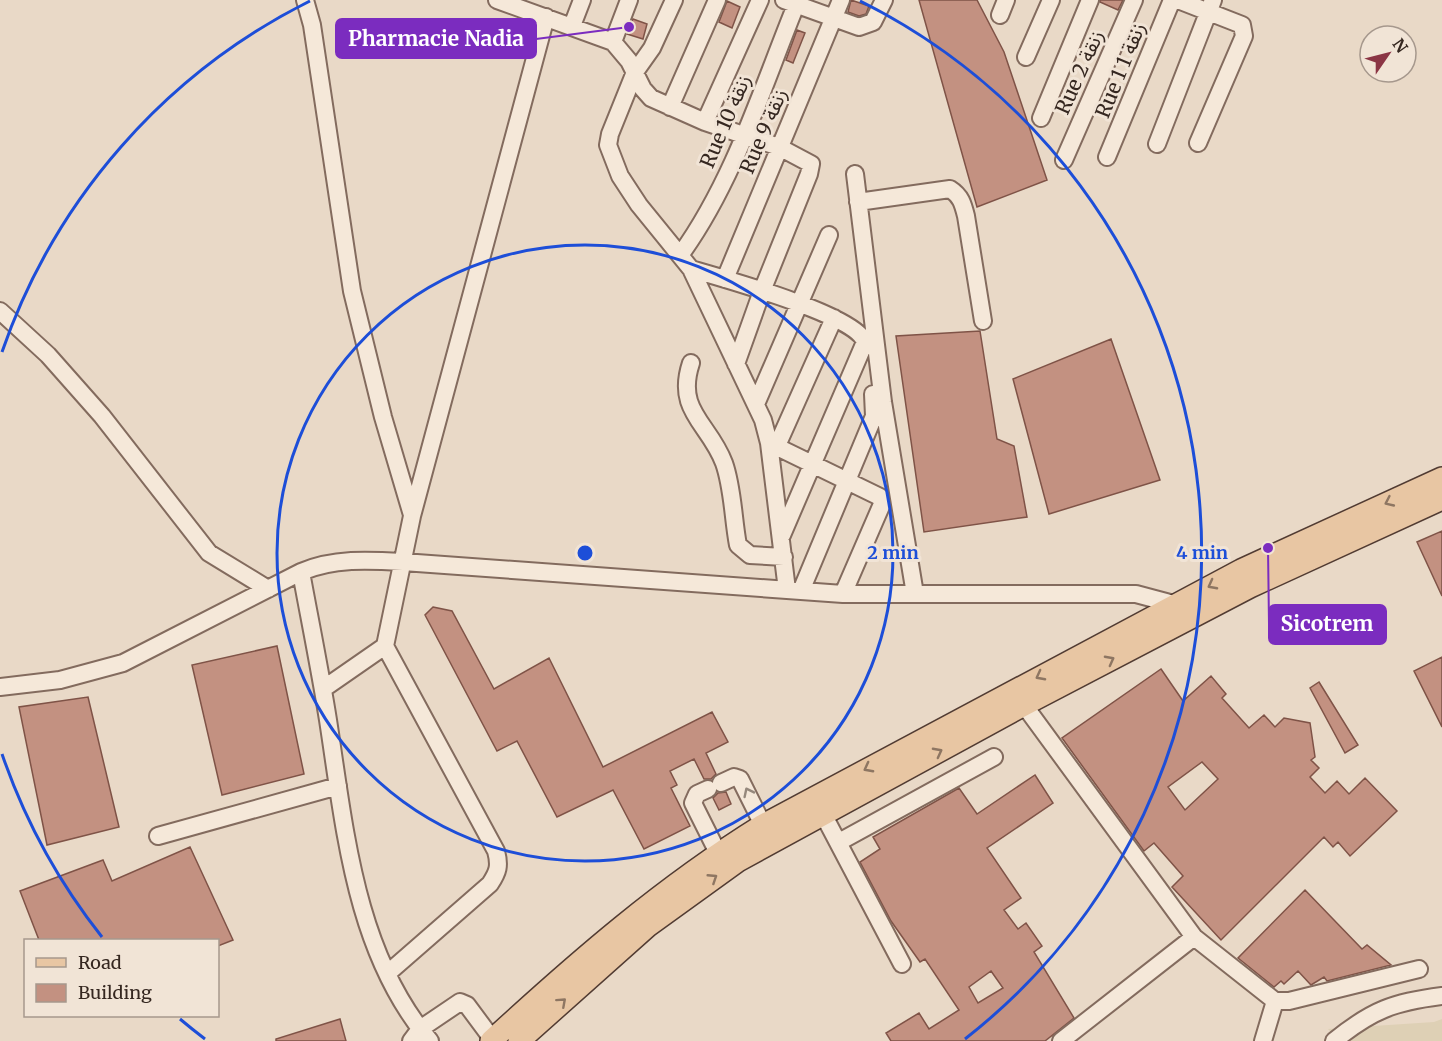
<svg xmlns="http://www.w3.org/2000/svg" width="1442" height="1041" viewBox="0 0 1442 1041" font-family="Merriweather,'Noto Sans Arabic',serif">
<rect width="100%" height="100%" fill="#e9d9c7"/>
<path fill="#ded0b5" d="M1442 1019V1041H1339L1328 1029 1434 1022Z"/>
<path fill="#c39181" stroke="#7f5347" stroke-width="1.5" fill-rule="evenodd" d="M851 0 869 6 866 14 859 16 848 12Z
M919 0H977L1004 52 1047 180 977 207Z
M1100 0H1123L1118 10 1100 2Z
M727 1 740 7 732 28 719 22Z
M633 19 647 24 643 39 627 34Z
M797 30 805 33 793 63 786 60Z
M980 331 997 439 1014 446 1027 517 924 532 896 336Z
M1111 339 1160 480 1049 514 1013 379Z
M1442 531V596L1417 542Z
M433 607 452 611 494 689 549 658 603 767 712 712 728 742 706 753 716 774 711 779H704L694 759 670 771 677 785 671 788 690 826 644 849 613 790 557 817 517 741 497 751 425 615Z
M277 646 304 774 222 795 192 665Z
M1442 657V727L1414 671Z
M1161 669 1183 701 1211 676 1226 694 1222 698 1249 728 1264 715 1275 727 1284 718 1310 723 1315 757 1311 760 1319 768 1310 777 1325 793 1337 781 1349 794 1365 778 1397 811 1350 856 1338 842 1333 847 1324 837 1221 940 1172 887 1183 876 1154 843 1144 851 1062 738ZM1202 762 1218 779 1185 810 1168 787Z
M1319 682 1358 745 1345 753 1310 688Z
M88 697 119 827 47 845 19 707Z
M1035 775 1053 803 987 848 1021 898 1004 910 1018 929 1026 923 1042 946 1034 952 1074 1018 1045 1041H891L886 1033 919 1013 929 1029 959 1010 925 959 920 962 891 921 860 862 880 849 873 837 959 788 977 814ZM991 971 1003 988 978 1003 969 987Z
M726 792 731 804 719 810 713 798 718 793Z
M190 847 233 940 218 946V940H39L20 891 103 860 112 881Z
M1305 890 1362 949 1367 945 1391 965 1327 981 1324 977 1311 985 1298 971 1284 984 1281 981 1274 987 1238 958Z
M340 1019 346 1041H276V1039Z"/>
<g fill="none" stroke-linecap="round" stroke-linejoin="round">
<g stroke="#836b5e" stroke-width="20">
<path id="minor" d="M305 0 312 25 352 291 383 417 412 515
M497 0 613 42 629 61 643 89 651 98 705 122 779 147 811 164 809 174 762 291 736 364
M674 0 652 48 635 72 610 134 608 145 620 176 639 205 691 269 763 420 769 443 787 590
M784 0 859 27 873 22 884 0
M1178 0 1242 25 1244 36 1198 143
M1000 15 1006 0
M572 26 582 0
M613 42 629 0
M1026 57 1051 0
M670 107 717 0
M1041 118 1090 0
M705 122 760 0
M1157 144 1213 0
M1107 157 1172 0
M1064 160 1134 0
M855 174 883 402 915 594
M858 202 950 189C961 196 963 204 966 216L983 321
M681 254C735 179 763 85 798 0
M691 269C722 278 856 315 865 342L782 535
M725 279 841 0
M0 311 48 355 102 416 209 553 268 589
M691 363C675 411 709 423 724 463 733 488 733 519 738 545L750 555 784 557
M756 404 829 235
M769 443 880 497 882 504 843 594
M776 448 834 318
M301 572C310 621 320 670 328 720 345 830 355 953 430 1041
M801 591 874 416 873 394
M0 687 60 680 123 663 301 572C333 558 369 560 403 562L843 594H1136L1181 606
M323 689 385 646
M1024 705 1194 937 1061 1041
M721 783 734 777 740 779 763 825
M708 789 697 794 693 803 718 853
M823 814 902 964
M158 836 338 786
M839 842 994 757
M1194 937 1275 1001H1289L1419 969
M388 973 490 884C498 872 500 866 496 851L385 646 412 516 546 17
M411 1041 420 1029 460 1002 467 1005 493 1040
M1263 1041 1275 1001
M1334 1041C1372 1010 1394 1002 1442 996"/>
</g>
<g stroke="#513b32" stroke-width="24">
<path id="major" d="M491 1041C577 962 663 887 763 825L1241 570 1442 478
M519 1041 648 926 738 861 1024 705 1250 587 1442 499"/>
</g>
<use href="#minor" stroke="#f5e8d9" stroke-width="16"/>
<use href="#major" stroke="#e8c6a3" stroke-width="21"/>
</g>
<defs><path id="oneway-chevron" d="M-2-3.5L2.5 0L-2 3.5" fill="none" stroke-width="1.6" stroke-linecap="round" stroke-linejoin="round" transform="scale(1.5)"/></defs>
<g stroke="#8e7662">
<use href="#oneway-chevron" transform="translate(1389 502) rotate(155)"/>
<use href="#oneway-chevron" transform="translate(1212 585) rotate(152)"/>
<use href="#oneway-chevron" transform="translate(1110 660) rotate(-28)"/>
<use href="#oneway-chevron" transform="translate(1040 676) rotate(152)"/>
<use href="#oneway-chevron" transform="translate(938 752) rotate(-28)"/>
<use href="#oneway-chevron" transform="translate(868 768) rotate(152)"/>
<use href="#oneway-chevron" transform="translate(713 878) rotate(-33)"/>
<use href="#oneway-chevron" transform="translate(562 1002) rotate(-42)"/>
</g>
<use stroke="#95887c" href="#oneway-chevron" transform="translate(748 792) rotate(-116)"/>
<g fill="none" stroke="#1d4ed8" stroke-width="3">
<circle cx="585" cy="553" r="308"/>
<path d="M205 1039A617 617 0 0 1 180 1019M102 937A617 617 0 0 1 2 754M2 352A617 617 0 0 1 310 1M860 1A617 617 0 0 1 965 1039"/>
</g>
<g text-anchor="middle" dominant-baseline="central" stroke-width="6" stroke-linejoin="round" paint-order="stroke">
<g font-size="20" fill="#352720" stroke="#f1e4d6">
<text transform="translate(1120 70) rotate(-68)">Rue 1 زنقة 1</text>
<text transform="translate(1079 72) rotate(-66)">Rue 2 زنقة</text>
<text transform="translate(725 121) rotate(-67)">Rue 10 زنقة</text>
<text transform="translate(763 131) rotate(-67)">Rue 9 زنقة</text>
</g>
</g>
<circle cx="585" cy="553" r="9" fill="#1d4ed8" stroke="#f1e4d6" stroke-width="3"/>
<g font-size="18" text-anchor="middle" font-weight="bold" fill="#1d4ed8" stroke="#f1e4d6" stroke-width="6" stroke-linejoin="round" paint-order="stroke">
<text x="893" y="559">2 min</text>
<text x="1202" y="559">4 min</text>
</g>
<path fill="none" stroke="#7b2cbf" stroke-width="2" d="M629 27L536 39M1268 548L1269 624"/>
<g fill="#7b2cbf" stroke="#f1e4d6" stroke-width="2">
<circle cx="629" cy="27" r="6"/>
<circle cx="1268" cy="548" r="6"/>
</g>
<g fill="#7b2cbf" stroke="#7b2cbf" stroke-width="2">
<rect x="336" y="19" width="200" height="39" rx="6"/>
<rect x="1269" y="605" width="117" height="39" rx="6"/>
</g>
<g font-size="21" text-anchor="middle" font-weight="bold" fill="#fff">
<text x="436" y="46">Pharmacie Nadia</text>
<text x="1327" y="631">Sicotrem</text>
</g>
<rect x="24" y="939" width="195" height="78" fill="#f1e4d6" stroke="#a6988d" stroke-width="1.5"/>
<rect x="36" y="958" width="30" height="9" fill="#e8c6a3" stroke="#a6988d" stroke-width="1.5"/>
<text x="78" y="969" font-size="18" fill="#352720">Road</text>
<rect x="36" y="984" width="30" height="18" fill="#c39181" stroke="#a6988d" stroke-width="1.5"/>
<text x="78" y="999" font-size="18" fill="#352720">Building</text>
<g transform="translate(1388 54) rotate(55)"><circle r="28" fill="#f1e4d6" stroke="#a6988d" stroke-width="1.5"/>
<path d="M0-4.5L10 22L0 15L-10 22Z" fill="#8b3545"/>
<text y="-9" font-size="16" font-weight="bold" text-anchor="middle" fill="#352720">N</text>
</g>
</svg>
